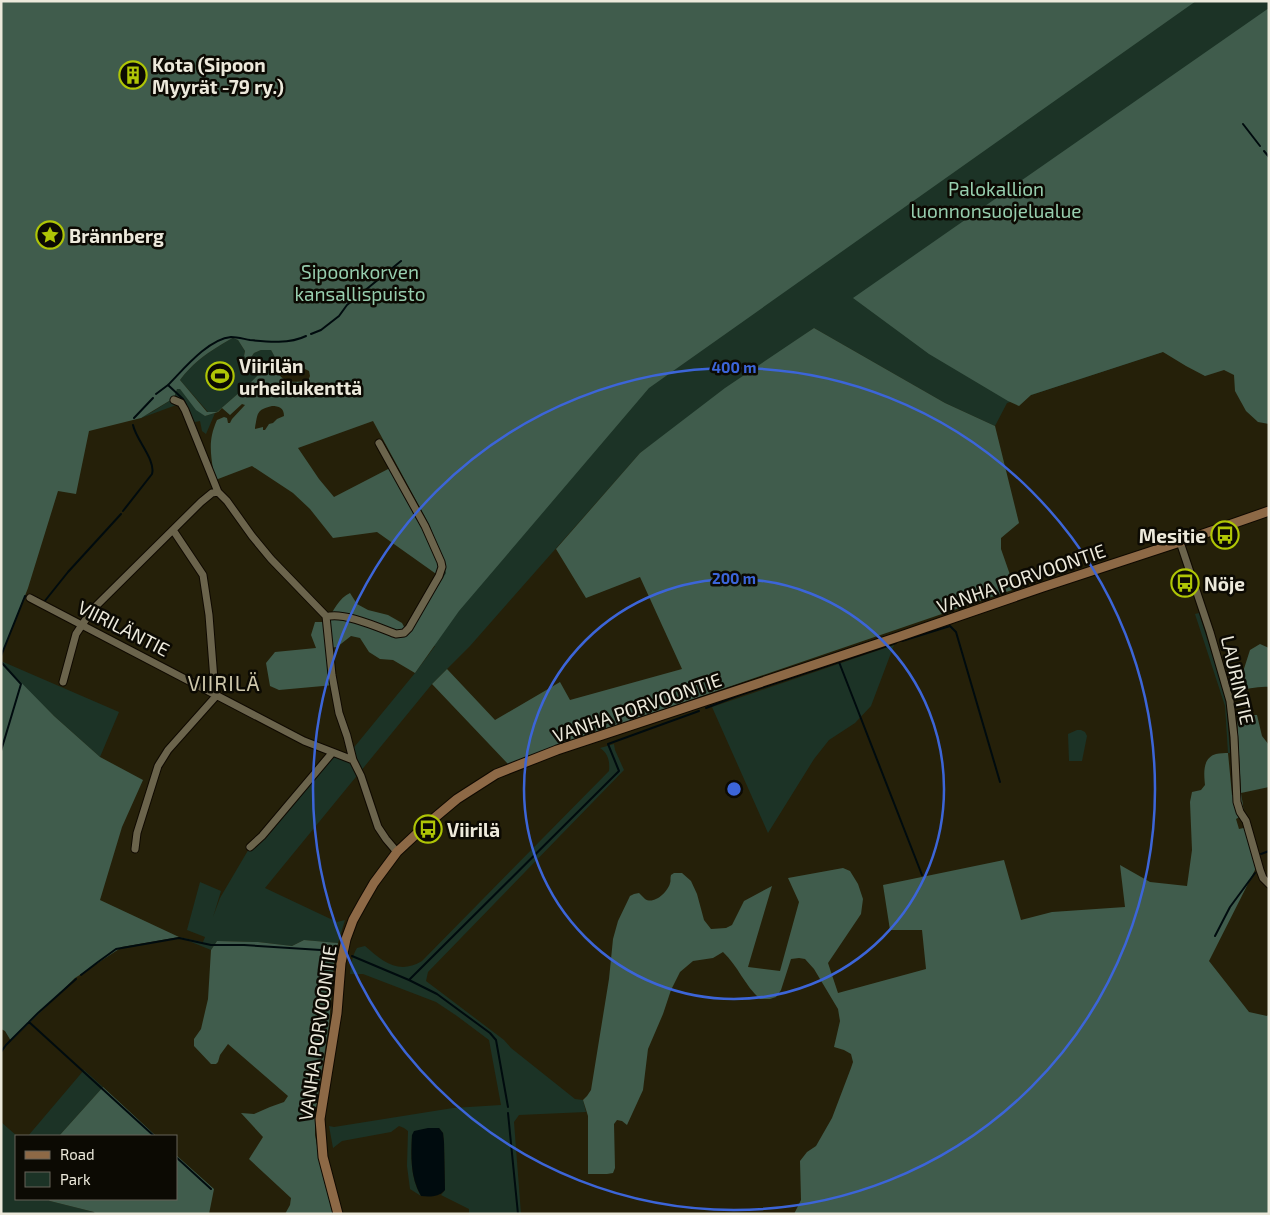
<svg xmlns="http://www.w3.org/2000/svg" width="1270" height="1215" viewBox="0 0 1270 1215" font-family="'Exo 2',sans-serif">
<rect width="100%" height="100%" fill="#252009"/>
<path fill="#1c3326" d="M871 1H1269V317L1007 403 995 426 945 403 814 328 640 453 470 646 432 684 265 888 337 922 345 920 338 943 304 940 292 946 258 942 217 941 211 950 179 937 203 942 205 937 187 930 200 882 221 891 213 917 220 898 250 847 332 753 353 760 351 751 415 673 435 646 408 635 443 578 395 544 481 465Z
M233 338 238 340 245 351 244 356 256 369 258 375 249 384 217 412H208L180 380C191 365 204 355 219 346 224 343 228 340 233 338Z
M261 350H271L276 359C273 367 271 371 263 373L258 369 250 359 254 353Z
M177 389H180L182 391 205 416 215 413 206 434 202 431 200 421 195 422 198 432 196 433 179 404 141 418V417L152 412 174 398Z
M1199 613 1226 700 1230 753H1228L1225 706 1195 614Z
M894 645 871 706 855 723 829 740 814 759 768 833 712 707Z
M1 661 119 712 100 757 54 716 21 684Z
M1077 730H1081L1085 732 1087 736 1082 761H1069L1068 734Z
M614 744 615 750 624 770 428 972 426 981 504 1040 511 1048 575 1099 583 1100 586 1112 519 1115 514 1122 521 1214H469V1209L441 1195 445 1190 444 1142 443 1133 439 1128 412 1135C411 1156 410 1177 421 1196L410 1189 407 1166 408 1131 404 1128 399 1126 391 1132 342 1141 333 1148 329 1126 334 1127 453 1108 501 1105 489 1040 457 1016 436 1002 363 974H350C351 965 352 956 357 948L365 946C383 962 399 975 422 961L609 771C610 761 608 753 600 748Z
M84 1070 103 1087 59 1136H28Z
M1 1122 17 1136H16V1199H47L50 1201 94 1212 95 1214H1Z"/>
<path fill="#405c4c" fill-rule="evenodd" d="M1 1H1196L649 388 459 611 415 673 393 660 380 659 369 652 360 638 351 636 337 647 329 648 334 685 279 690 270 686 266 663 275 652 316 648 311 635 315 622H327C333 611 339 598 350 593L357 604 368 610 388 615 402 623 408 634 446 573 430 526 373 421 298 448 319 479 334 497 392 467 441 562 439 576 377 532 333 538 310 509 293 493 252 466 218 479 214 482 210 470 213 469C210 450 209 438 217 420L224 417 227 418 228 423H230L232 419 245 405 242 404 230 415 222 408 218 412 205 416 196 410 180 389H177L174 398 141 418 89 431 76 494 58 491 28 588 1 656ZM233 338 238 340 245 351 244 356 256 369 258 375 249 384 217 412H207L180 380C191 365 204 355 219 346 224 343 228 340 233 338ZM261 350H271L276 359C273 367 271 371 262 373L254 365 250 359 254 353ZM288 363 301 367 309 371 310 376 308 381C296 382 283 384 278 372L279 369ZM272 406C279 406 284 408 284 416L277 419 273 423 269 424 265 430H263V427L255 429V428C258 413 256 410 272 406Z
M1269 8V424L1258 422 1246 411 1235 391 1234 375 1224 370 1205 376 1186 366 1163 352 1031 395 1019 406 1008 401 929 354 853 298Z
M814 328 945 403 995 426 1019 523 1001 538V549L1015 589 594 733 508 764 432 684 447 669 495 720 560 682 570 700 682 669 640 577 586 598 556 549 640 453 725 388Z
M1260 644 1269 648V687C1258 686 1247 690 1236 690L1235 687 1241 678 1250 650Z
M1 662 54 716 100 757 143 780 122 827 100 900 179 937 122 947 75 978 11 1041 5 1031 1 1029Z
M1237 715H1257L1262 736 1269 745V787L1241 793 1244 812 1243 815 1236 819 1239 829 1248 827 1259 862 1209 961 1249 1012 1267 1016 1269 1014V1214H794L801 1200 800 1161 807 1152 816 1146 832 1118 851 1068 853 1062 851 1054 844 1050 834 1047 840 1021 838 1009 814 969 805 959 799 958 791 959 781 990 776 997 770 999H760C745 986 738 966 723 952L713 958 693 961 680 972 671 990 663 1014 648 1049 643 1090 627 1125 622 1121 617 1120 614 1124 615 1168 613 1173 607 1174H588V1116L583 1100 587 1096 591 1090 609 979 613 939 618 921 630 896 634 894 639 893C641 895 643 897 645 899 654 905 668 892 670 883 671 881 670 878 671 875L674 873H682L691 881 697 894 704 920 711 929 726 928 732 925 744 901 772 886 748 967 780 971 799 902 788 878 843 868 850 871 858 884 863 899 861 914 828 963 838 993 926 969 922 930H890L883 885 1004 860 1021 920 1052 912 1125 907 1120 865 1150 882 1187 886 1192 850 1190 802 1192 792 1201 790 1205 785C1204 774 1202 758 1216 754 1220 753 1225 753 1228 753L1232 795 1241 793Z
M304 940 338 943 334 964 329 1024 315 1115V1135L323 1177 333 1214H285L290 1205 291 1198 249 1159 263 1137 241 1113 254 1114 270 1107 284 1102 288 1096 228 1044 220 1055 218 1062 216 1064H211L194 1046V1039L201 1029 208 999 211 950 217 941 258 942 292 946Z
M103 1087 156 1136H59Z
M176 1155 214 1189 209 1214H95L94 1212 50 1201 47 1199H176Z"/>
<path fill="#000b0e" d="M428 1128H439L443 1133 444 1142 445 1190C439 1197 430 1197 421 1196 410 1177 411 1156 412 1135L414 1131Z"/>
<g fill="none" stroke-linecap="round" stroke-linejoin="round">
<path stroke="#000b0e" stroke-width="2" d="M1243 124 1260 146
M1264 151 1269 157
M311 334 321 330 339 316 347 305 401 261
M168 385 183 399 186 405
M156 394C160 391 164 388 168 385 183 370 208 339 231 337 237 337 244 339 250 340 268 342 290 344 306 336
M134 418 153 398
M123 511 152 474C156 460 136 440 133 425
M44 602 68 572 121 514
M902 641 950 626 956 632 1000 782
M1 656 25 596 28 598
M1 662 21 684 1 751
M839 662 922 875
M706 708 737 696 896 643
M1261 854 1269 851
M1215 936 1230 907 1255 873
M352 956 409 980 437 994 490 1033 496 1040 508 1107
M81 975 98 962 116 949 179 938 211 945H244L321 950 339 953
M409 980 619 771 608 744 699 711
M29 1022 154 1136
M1 1052 6 1045 38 1013 76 979
M508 1113 518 1214
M176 1157 211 1189"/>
<g stroke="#0f0900" stroke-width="9">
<path id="street" d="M174 400 181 403 185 410 218 492
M173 530 203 575 209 615 214 680 217 695
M1180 542 1210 632 1230 701 1234 737 1237 802 1240 812 1246 821 1260 870 1263 878 1269 884
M30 598 304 741 353 760
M326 617C342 611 380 628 396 634L404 633 409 628 439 576 442 567 441 562 425 526 379 443
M63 682 76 634 92 610 201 502 212 493 218 492 227 501 252 536 271 559 326 616 332 675 339 713 347 736 353 760 361 776 378 827 386 839 397 852
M250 847 262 836 332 753
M135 849 137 833 158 766 168 750 217 695"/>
</g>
<g stroke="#0f0900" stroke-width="11">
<path id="secondary" d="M338 1214 323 1157 320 1119 337 1013 341 963 346 939 353 920 363 902 374 883 397 852 426 825 457 799 496 774 557 750 898 637 1043 587 1180 542 1269 511"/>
</g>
<use href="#street" stroke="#6b644c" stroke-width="7"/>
<use href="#secondary" stroke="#8d6946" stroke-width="9"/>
</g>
<g fill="none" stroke="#3c65d8" stroke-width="2.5">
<circle cx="734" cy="789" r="210"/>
<circle cx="734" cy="789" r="421"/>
</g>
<defs>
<g id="building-ring" transform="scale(1.4375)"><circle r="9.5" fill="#0c0a03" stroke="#afc506" stroke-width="1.5"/><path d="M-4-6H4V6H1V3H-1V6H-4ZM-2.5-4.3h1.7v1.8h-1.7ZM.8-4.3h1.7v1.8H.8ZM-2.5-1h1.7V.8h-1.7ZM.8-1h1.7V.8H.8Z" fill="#afc506"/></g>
<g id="sight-ring" transform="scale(1.4375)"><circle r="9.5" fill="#0c0a03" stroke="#afc506" stroke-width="1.5"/><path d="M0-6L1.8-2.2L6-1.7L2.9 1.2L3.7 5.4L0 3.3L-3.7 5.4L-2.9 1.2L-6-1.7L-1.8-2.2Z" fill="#afc506"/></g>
<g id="stadium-ring" transform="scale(1.4375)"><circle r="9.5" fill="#0c0a03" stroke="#afc506" stroke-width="1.5"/><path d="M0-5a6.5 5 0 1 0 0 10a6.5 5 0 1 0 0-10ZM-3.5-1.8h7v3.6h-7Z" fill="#afc506"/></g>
<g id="bus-ring" transform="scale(1.4375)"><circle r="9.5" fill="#0c0a03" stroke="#afc506" stroke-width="1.5"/><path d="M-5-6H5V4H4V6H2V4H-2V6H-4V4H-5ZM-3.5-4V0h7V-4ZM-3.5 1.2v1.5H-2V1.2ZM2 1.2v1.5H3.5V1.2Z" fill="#afc506"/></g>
</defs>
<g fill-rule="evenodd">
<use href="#building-ring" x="133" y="75"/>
<use href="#sight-ring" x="50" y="235"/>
<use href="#stadium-ring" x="220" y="376"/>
<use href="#bus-ring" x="1225" y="535"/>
<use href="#bus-ring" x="1185" y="583"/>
<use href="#bus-ring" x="428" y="829"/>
</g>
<g text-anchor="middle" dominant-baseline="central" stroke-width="5" stroke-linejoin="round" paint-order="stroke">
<g font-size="19" font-weight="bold" fill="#ece9db" stroke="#0c0a03" text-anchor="start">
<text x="152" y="64">Kota (Sipoon<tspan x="152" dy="22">Myyrät -79 ry.)</tspan></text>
<text x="69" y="235">Brännberg</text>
<text x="239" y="365">Viirilän<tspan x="239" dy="22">urheilukenttä</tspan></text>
<text x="1206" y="535" text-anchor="end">Mesitie</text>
<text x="1204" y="583">Nöje</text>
<text x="447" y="829">Viirilä</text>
</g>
<g font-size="19" fill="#97ceae" stroke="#0c0a03">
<text x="996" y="188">Palokallion<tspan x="996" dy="22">luonnonsuojelualue</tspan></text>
<text x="360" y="271">Sipoonkorven<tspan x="360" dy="22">kansallispuisto</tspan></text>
</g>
<g font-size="19" fill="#ece9db" stroke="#0c0a03">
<text transform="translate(1021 578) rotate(-19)">VANHA PORVOONTIE</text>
<text transform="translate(124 628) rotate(27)">VIIRILÄNTIE</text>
<text transform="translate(1238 680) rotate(77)">LAURINTIE</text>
<text transform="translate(637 707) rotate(-19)">VANHA PORVOONTIE</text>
<text transform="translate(317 1033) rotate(-82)">VANHA PORVOONTIE</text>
</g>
<g font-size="21" letter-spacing="1" fill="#cec7ab" stroke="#0c0a03">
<text x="224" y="682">VIIRILÄ</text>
</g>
</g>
<circle cx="734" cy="789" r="8" fill="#3c65d8" stroke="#0c0a03" stroke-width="2.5"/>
<g font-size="15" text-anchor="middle" font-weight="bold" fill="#3c65d8" stroke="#0c0a03" stroke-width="5" stroke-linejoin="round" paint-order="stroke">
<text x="734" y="373">400 m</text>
<text x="734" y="584">200 m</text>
</g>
<rect width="1270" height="1215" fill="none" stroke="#ece9db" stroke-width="5"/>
<rect x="15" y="1135" width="162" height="65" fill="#0c0a03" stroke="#666359"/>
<rect x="25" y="1151" width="25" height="8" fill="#8d6946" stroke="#666359"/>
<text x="60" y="1160" font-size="15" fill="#ece9db">Road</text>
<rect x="25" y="1172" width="25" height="15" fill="#1c3326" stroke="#666359"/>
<text x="60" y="1185" font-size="15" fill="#ece9db">Park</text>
</svg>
